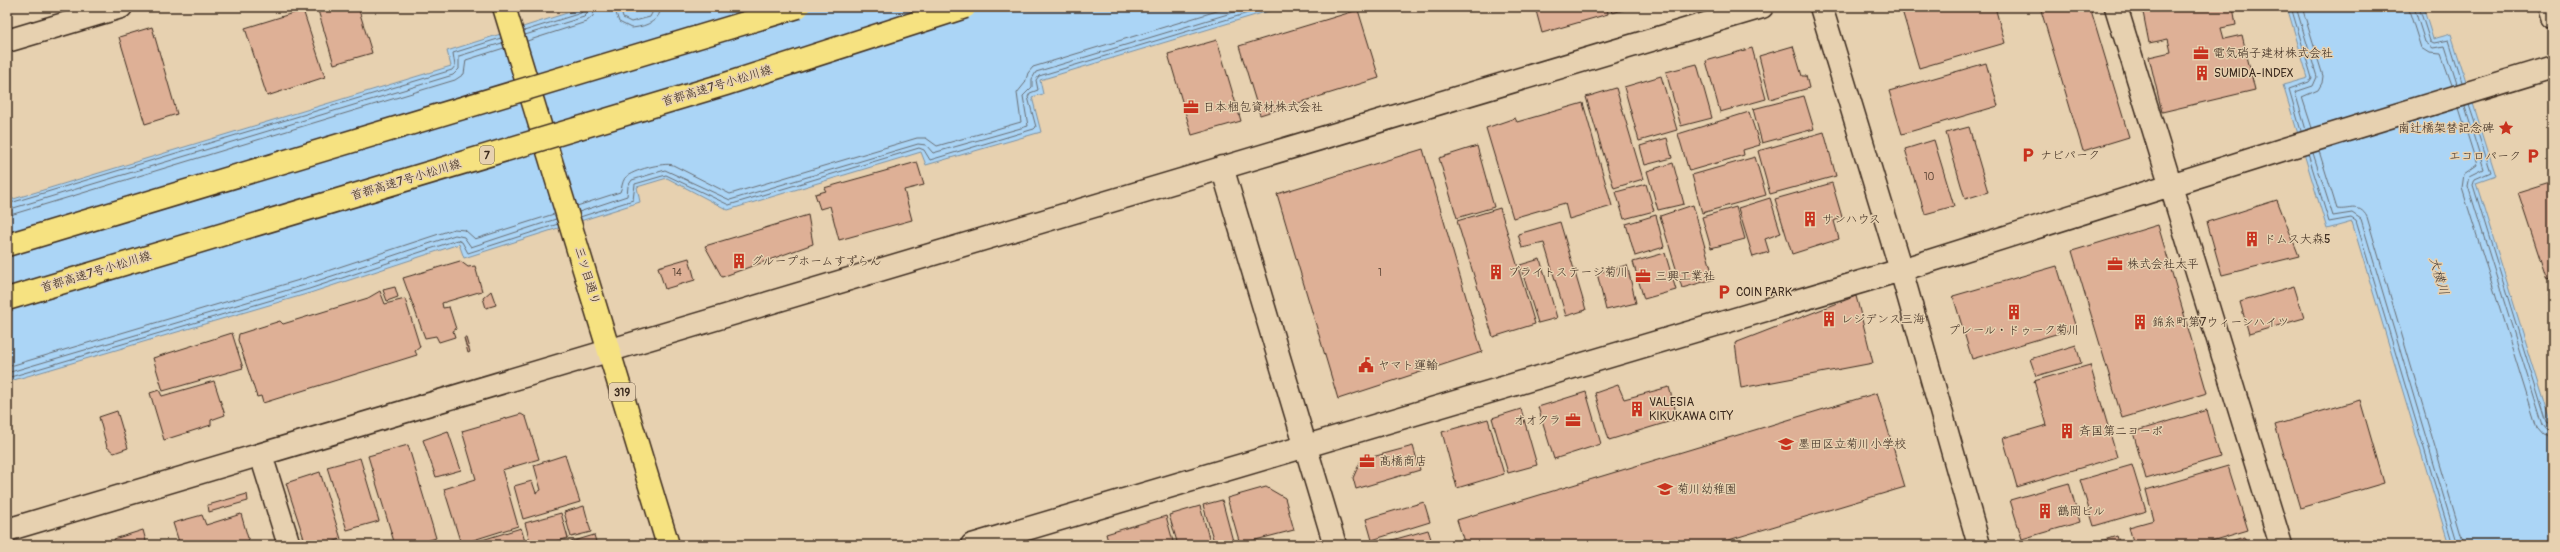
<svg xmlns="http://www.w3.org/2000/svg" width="2560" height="552" viewBox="0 0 2560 552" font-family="Pangolin,'Klee One',sans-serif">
<rect width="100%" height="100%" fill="#e7d1b0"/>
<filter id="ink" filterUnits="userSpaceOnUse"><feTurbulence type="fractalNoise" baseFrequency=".025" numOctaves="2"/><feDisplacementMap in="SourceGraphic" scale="8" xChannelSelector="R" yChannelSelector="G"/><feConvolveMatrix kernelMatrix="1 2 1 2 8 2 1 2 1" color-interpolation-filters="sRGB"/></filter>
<g filter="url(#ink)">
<path fill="#abd5f6" stroke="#7e91a0" d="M586 7H628L631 13 652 7H1282L1040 80 1043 94 1032 97 1041 132 926 165 921 152 728 210 667 178 637 187 640 202 464 258 459 244 310 293 7 382V201L451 66 447 51Z
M2287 7H2423L2433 39 2451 34 2496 176 2476 183 2553 429V545H2449L2352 222 2327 229 2283 85 2308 78Z"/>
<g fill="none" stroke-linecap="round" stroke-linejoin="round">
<path stroke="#686e74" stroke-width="1" d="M614 7 619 22 631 28C644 27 660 22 661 7
M620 7 623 18 631 22 650 17 655 7
M2291 7 2312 78 2309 82 2289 89 2301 131
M2296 7 2317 77 2313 86 2295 92 2306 130
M2302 7 2323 76 2322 83 2318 90 2302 97 2312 128
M2408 7 2421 48 2429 53 2441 54 2452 85
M2414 7 2425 42 2433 48 2445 46 2457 84
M2419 7 2430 41 2434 43 2449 40 2462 82
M524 31 581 13 584 7
M525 35 584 17 588 13 589 7
M527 41 586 22 593 16 595 7
M2469 105 2491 172 2475 179 2473 185 2547 424 2553 427
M2465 107 2484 169 2470 176 2468 186 2543 426 2547 431 2553 432
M2459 108 2477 165 2464 174 2462 188 2537 428 2544 436 2553 438
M2319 151 2337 209C2349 211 2359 202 2367 217L2464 545
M2313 153 2333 216 2352 213 2361 219 2458 545
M2308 154 2329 222 2351 218 2356 221 2453 545
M7 204 452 70 455 66 453 53 501 38
M577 206 620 192C622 188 622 182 625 178 632 170 664 162 673 165L730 194 917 138H926L937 146 1021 122 1017 93 1025 83 1028 73 1033 67 1230 7
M7 210 453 75 459 69V56L502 43
M579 212 627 196 628 186 632 180 665 170 730 200 918 144 926 145 933 153 1028 126 1023 96 1032 87V79L1036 72 1251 7
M7 216 455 80 464 74 466 60 504 48
M580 217 633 200 635 184 666 175 729 205 919 148 924 150 930 160 1034 129 1036 127 1028 97 1030 93 1038 90 1036 80 1039 76 1268 7
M7 367 306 278 454 229 465 230 475 239 554 214
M7 373 308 284 455 235 464 237 471 247 556 219
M7 378 309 289 457 240 462 242 468 253 558 224"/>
</g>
<path fill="#deb096" stroke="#3b2a1e" d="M317 7H358L372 53 334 64Z
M1535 7H1607L1608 14 1542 33Z
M1610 7H1634L1612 13Z
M1901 7H1995L2005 43 1919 68Z
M2040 7H2090L2129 137 2083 151Z
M2142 7H2233L2236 25 2221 28 2224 39 2242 35 2255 90 2162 112 2149 57 2171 52 2168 39 2149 43Z
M303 10 325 77 267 96 245 28Z
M1358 10 1379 78 1260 115 1239 46Z
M152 27 177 114 145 124 119 37Z
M1217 40 1241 121 1192 135 1168 54Z
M1793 46 1802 76H1806L1809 88 1770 99 1759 56Z
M1752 48 1766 99 1720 112 1706 61Z
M1986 63 1998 106 1902 134 1889 91Z
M1697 64 1712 118 1681 126 1666 72Z
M1661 76 1677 130 1639 141 1624 87Z
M1616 88 1643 179 1614 188 1586 97Z
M1804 96 1814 129 1762 143 1753 109Z
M1583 103 1612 206 1569 219 1565 203 1513 218 1486 128 1515 118 1517 122Z
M1749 112 1760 145 1743 150 1744 155 1689 171 1678 134Z
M1969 127 1988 192 1965 199 1946 133Z
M1824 132 1836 176 1770 194 1758 151Z
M1667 138 1672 158 1645 165 1640 146Z
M1934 140 1954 206 1925 214 1905 149Z
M1477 146 1494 207 1457 218 1439 158Z
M1423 149 1482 352 1338 399 1277 194Z
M1755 157 1766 195 1702 213 1692 175Z
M917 162 924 185 904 190 912 220 839 240 830 206 820 209 815 194 826 191 824 188Z
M1673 163 1684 204 1658 210 1647 171Z
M2553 181V278L2547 280 2518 192Z
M1832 183 1842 217 1834 221 1839 239 1792 254 1775 199Z
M1646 184 1654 211 1624 219 1616 192Z
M1770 198 1781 233 1765 239 1769 252 1753 257 1738 208Z
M2277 200 2299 256 2222 275 2207 222Z
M1693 205 1714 279 1682 288 1660 216Z
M1736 207 1745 239 1711 248 1702 217Z
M1500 208 1535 324 1493 337 1457 221Z
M808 215 813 244 722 277 705 246Z
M1656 215 1664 247 1635 256 1626 224Z
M1560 222 1586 310 1566 316 1544 243 1522 248 1518 234Z
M2158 225 2207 393 2122 418 2072 251Z
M1665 253 1676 290 1644 299 1633 262Z
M689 258 695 280 665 289 658 267Z
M1540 259 1557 318 1538 323 1520 265Z
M460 261 468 267 475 266 482 291 442 303 443 308 449 307 456 329 453 331 455 337 439 342 436 336 425 338 403 278Z
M1627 265 1636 303 1606 310 1597 273Z
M2057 266 2076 328 1972 359 1953 296Z
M2294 286 2304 318 2249 334 2240 302Z
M395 287 398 297 387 301 383 290Z
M380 291 385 304 405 299 420 347 415 351 417 355 263 403 261 396 257 397 238 340 239 334 280 321 283 324 368 298Z
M491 291 496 305 486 308 483 298Z
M2553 292V310L2548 294Z
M1856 296 1873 363 1741 388 1735 343Z
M232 333 243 368 163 391 153 358Z
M464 338H466L470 352 468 353Z
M2076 345 2081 363 2036 376 2030 359Z
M2090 365 2117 457 2017 487 2003 438 2047 425 2034 381Z
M214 381 225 415 211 420V425L164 440 150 393 159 390 162 396Z
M1618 385 1624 399 1669 387 1678 419 1609 440 1595 393Z
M1586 392 1601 444 1554 459 1538 407Z
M1877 393 1905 487 1712 545H1465L1457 520Z
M2360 400 2384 483 2300 508 2275 425Z
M1521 409 1537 465 1508 473 1492 418Z
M2207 410 2220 457 2146 479 2133 432Z
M117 411 128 448 114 453 107 447 99 417Z
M521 414 526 417 539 459 502 470 518 526 461 544 444 489 476 479 462 431Z
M1488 419 1504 474 1457 488 1442 432Z
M448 431 461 470 436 477 423 440Z
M408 445 436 538 414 545H395L368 456Z
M1413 446 1420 470 1356 489 1353 478 1361 460Z
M565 455 580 502 523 519 514 486 532 481 536 493 541 490 534 465Z
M360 458 379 521 347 530 327 467Z
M2132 465 2146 511 2094 526 2080 480Z
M2228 466 2248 530 2198 545H2134L2129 527 2154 520 2146 490Z
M320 472 341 539 323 545H306L286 483Z
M2069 483 2080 522 2022 539 2010 500Z
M1266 487 1285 498 1294 530 1240 544 1227 498Z
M247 494 248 501 209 512 208 505Z
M1222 500 1234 545H1215L1203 505Z
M1424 502 1430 522 1372 540 1366 519Z
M584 506 591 532 571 537 564 512Z
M1200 506 1211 545H1178L1169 515Z
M561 513 568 538 544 545H531L525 523Z
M241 514 250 545H180L173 523 202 515 206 525Z
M1166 516 1174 545H1109L1106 534Z
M521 528 526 545H466Z
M143 530 147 545H116L114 539Z
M1428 530 1433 545H1378V544Z
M594 535 597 545H561Z
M2117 536 2120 545H2088Z
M2244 537 2247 545H2217Z
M437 541 438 545H424Z"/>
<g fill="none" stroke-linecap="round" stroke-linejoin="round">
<g stroke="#3b2a1e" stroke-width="25">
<path id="minor" d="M1821 7 1901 270 1979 545
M2116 7 2281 545
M2550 7 2553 17
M7 41 121 7
M1222 167 1335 545
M261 455 289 545
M7 530 1762 7
M972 545 1901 270 2288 148 2553 67"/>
</g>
<g stroke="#3b2a1e" stroke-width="25">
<path id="major" d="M504 7 668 545"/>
</g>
<use href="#minor" stroke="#e7d1b0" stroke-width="22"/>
<use href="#major" stroke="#f6e281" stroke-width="22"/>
<g stroke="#3b2a1e" stroke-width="25" stroke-linecap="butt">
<path id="highway-bridge" d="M7 245 798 7
M7 299 726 84 965 7"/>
</g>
<use href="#highway-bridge" stroke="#f6e281" stroke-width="22"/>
</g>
</g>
<defs>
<g id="office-bare" transform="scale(1.2)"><path d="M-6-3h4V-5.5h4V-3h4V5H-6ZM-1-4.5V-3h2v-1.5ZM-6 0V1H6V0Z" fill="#c8321e" stroke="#e7d1b0" stroke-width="2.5" paint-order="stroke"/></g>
<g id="building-bare" transform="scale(1.2)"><path d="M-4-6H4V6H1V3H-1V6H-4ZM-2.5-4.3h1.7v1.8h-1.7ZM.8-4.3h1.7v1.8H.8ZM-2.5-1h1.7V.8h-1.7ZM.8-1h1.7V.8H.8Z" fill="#c8321e" stroke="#e7d1b0" stroke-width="2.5" paint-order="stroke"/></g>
<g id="sight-bare" transform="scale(1.2)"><path d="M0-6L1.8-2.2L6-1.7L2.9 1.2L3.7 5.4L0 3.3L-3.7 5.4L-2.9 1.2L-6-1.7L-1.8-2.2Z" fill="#c8321e" stroke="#e7d1b0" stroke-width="2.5" paint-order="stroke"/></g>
<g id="parking-bare" transform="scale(1.2)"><path d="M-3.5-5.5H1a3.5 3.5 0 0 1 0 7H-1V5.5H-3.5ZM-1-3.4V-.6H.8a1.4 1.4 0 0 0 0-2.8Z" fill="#c8321e" stroke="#e7d1b0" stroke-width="2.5" paint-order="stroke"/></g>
<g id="civic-bare" transform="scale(1.2)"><path d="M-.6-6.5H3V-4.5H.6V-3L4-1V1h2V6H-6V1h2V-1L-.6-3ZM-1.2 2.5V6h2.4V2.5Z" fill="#c8321e" stroke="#e7d1b0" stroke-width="2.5" paint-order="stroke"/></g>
<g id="school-bare" transform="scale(1.2)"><path d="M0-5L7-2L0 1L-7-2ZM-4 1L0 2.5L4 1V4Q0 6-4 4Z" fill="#c8321e" stroke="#e7d1b0" stroke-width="2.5" paint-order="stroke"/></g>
</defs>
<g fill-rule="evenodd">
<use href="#office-bare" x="2201" y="53"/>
<use href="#building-bare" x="2202" y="73"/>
<use href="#office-bare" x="1191" y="107"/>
<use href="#sight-bare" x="2506" y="128"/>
<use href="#parking-bare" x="2028" y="155"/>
<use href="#parking-bare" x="2533" y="156"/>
<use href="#building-bare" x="1810" y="219"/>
<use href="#building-bare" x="2252" y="239"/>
<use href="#building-bare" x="739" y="261"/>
<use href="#office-bare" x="2115" y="264"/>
<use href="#building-bare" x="1496" y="272"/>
<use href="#office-bare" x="1643" y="276"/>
<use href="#parking-bare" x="1724" y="292"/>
<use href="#building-bare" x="2014" y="312"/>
<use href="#building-bare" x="1829" y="319"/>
<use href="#building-bare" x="2140" y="322"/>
<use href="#civic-bare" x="1366" y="365"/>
<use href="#building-bare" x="1637" y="409"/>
<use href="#office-bare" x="1573" y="420"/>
<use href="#building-bare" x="2067" y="431"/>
<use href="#school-bare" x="1786" y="444"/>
<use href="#office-bare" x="1367" y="461"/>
<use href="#school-bare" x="1665" y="489"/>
<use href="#building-bare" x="2045" y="511"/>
</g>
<g text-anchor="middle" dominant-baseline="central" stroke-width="3" stroke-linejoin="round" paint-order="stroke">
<g font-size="10" fill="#644c3c">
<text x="1929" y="177">10</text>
<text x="677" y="273">14</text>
<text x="1380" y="273">1</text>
</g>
<g fill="#e7d1b0" stroke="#6f5c4a" stroke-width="1">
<rect x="480" y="146" width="14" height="18" rx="3"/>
<rect x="609" y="383" width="26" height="18" rx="3"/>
</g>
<g font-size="11" font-weight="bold" fill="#3b2a1e">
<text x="487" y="155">7</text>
<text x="622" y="392">319</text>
</g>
<g font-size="12" fill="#3b2a1e" stroke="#e7d1b0" text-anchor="start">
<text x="2213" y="53">電気硝子建材株式会社</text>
<text x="2214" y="73">SUMIDA-INDEX</text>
<text x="1203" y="107">日本梱包資材株式会社</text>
<text x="2494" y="128" text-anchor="end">南辻橋架替記念碑</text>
<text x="2040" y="155">ナビパーク</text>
<text x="2521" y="156" text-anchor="end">エコロパーク</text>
<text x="1822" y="219">サンハウス</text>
<text x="2264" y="239">ドムス大森5</text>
<text x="751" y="261">グループホームすずらん</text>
<text x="2127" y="264">株式会社太平</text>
<text x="1508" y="272">ブライトステージ菊川</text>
<text x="1655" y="276">三興工業社</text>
<text x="1736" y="292">COIN PARK</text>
<text x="1841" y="319">レジデンス三海</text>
<text x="2152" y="322">錦糸町第7ウィーンハイツ</text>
<text x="2014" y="330" text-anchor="middle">プレール・ドゥーク菊川</text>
<text x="1378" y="365">ヤマト運輸</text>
<text x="1649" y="402">VALESIA<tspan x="1649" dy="14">KIKUKAWA CITY</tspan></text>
<text x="1561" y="420" text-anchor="end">オオクラ</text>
<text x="2079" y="431">斉国第二コーポ</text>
<text x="1798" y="444">墨田区立菊川小学校</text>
<text x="1379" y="461">髙橋商店</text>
<text x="1677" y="489">菊川幼稚園</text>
<text x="2057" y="511">鶴岡ビル</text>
</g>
<g font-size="12" fill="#3b2a1e" stroke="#e7d1b0">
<text transform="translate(717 86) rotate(-17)">首都高速7号小松川線</text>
<text transform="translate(406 180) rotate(-17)">首都高速7号小松川線</text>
<text transform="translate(96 272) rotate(-17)">首都高速7号小松川線</text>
<text transform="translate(587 276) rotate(73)">三ツ目通り</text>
</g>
<g font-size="13" font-style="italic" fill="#463b34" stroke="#e7d1b0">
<text transform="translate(2439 276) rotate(73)">大横川</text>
</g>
</g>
<rect width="2560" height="552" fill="none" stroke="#e7d1b0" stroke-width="24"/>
<rect x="12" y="12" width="2536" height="528" fill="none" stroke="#3b2a1e" stroke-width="1.5" filter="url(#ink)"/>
</svg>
